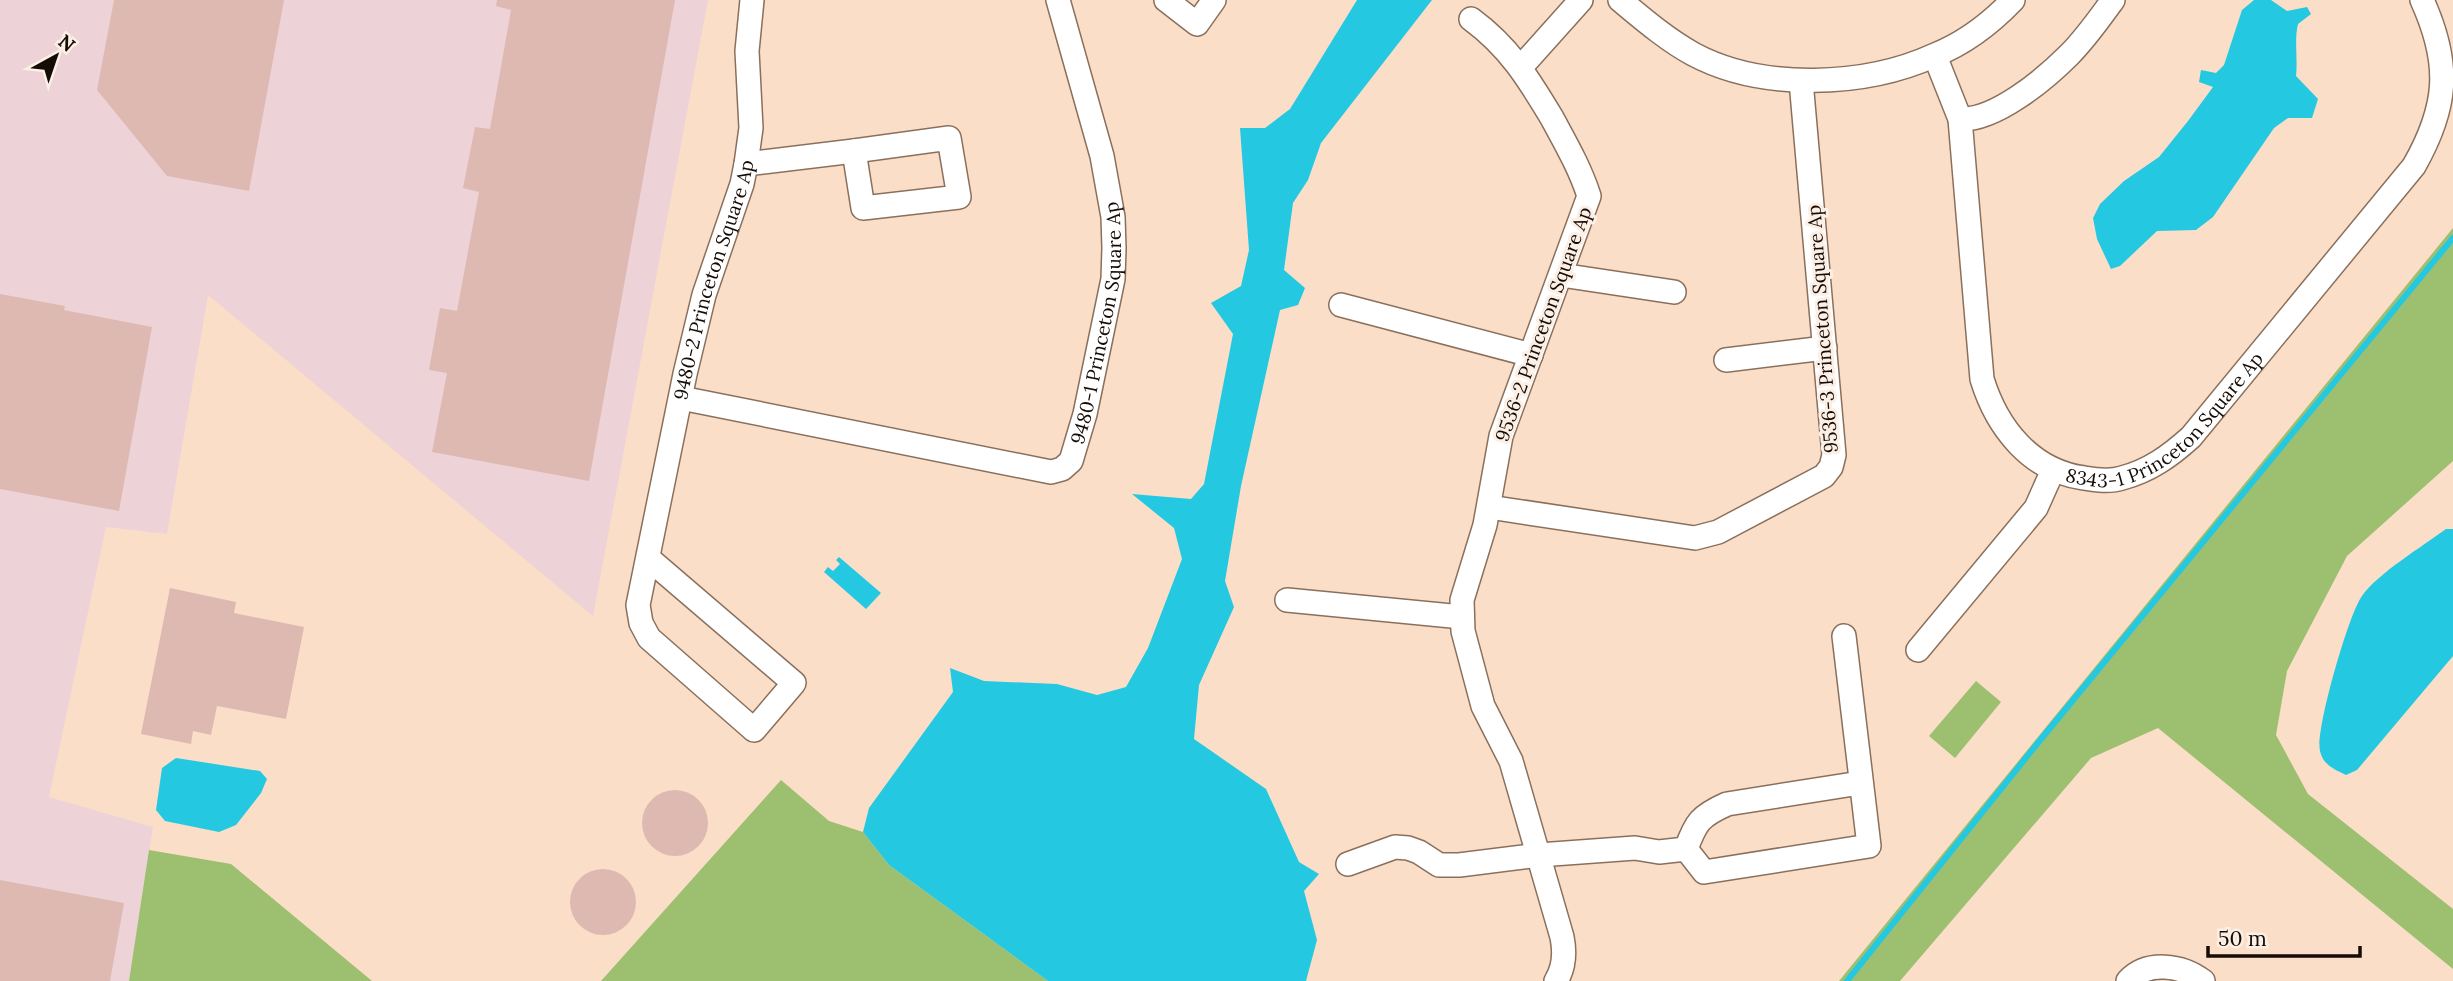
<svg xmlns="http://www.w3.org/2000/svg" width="2453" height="981" viewBox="0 0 2453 981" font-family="Lora,serif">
<rect width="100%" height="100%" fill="#fbdec8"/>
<path fill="#edd3d7" d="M0 0H708L593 616 208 295 167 534 106 527 49 797 153 827 129 981H0Z"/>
<path fill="#9dbf70" d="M2453 228V461L2347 556 2287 671 2276 735 2308 794 2453 909V969L2158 728 2091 758 1900 981H1839Z
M1976 681 2001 702 1955 758 1929 736Z
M781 780 829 821 863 832 889 865 1048 981H601Z
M149 850 231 864 372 981H129Z"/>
<path fill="#24c8e1" d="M1357 0H1432L1321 143 1308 180 1293 203 1284 270 1305 288 1298 305 1280 310 1241 486 1225 581 1234 607 1199 685 1194 739 1266 789 1299 862 1319 874 1304 891 1317 940 1306 981H1048L889 865 863 832 869 808 953 692 950 668 984 681 1057 684 1097 695 1126 687 1148 648 1182 559 1174 528 1132 494 1191 499 1204 484 1233 334 1211 303 1241 286 1249 250 1240 128H1265L1290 109Z
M2254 0H2271L2287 11 2307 7 2311 14 2298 24C2294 40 2298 59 2296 76L2318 99 2312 118H2288L2274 128 2213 217 2196 230 2157 231 2120 266 2111 269 2097 239 2093 218 2100 204 2124 181 2159 157 2188 121 2213 87 2199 82 2201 70 2216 73 2224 65 2242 10Z
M2446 529H2453V656L2357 770 2346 775C2334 769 2323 765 2320 751 2315 731 2349 613 2362 596 2377 574 2423 546 2446 529Z
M839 557 881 593 866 609 824 572 828 567 833 571 840 564 836 560Z
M176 758 260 771 267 779 261 793 236 825 219 832 165 821 156 810 162 768Z"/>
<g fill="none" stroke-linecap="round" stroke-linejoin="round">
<path stroke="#24c8e1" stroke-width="6" d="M1847 981 2037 744 2453 238"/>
</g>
<path fill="#deb9b1" d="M114 0H284L249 191 167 176 97 90Z
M497 0H675L589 481 432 452 447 373 429 370 440 308 457 311 479 192 463 188 475 127 490 129 511 10 496 6Z
M0 294 65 306 64 310 152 327 119 511 0 489Z
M170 588 236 602 234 613 304 627 286 719 217 706 211 735 193 731 191 744 141 734Z
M642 823a33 33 0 1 1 66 0a33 33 0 1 1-66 0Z
M570 902a33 33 0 1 1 66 0a33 33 0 1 1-66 0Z
M0 880 124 903 110 981H0Z"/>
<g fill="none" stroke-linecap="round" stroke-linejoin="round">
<g stroke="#8a705c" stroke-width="26">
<g id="minor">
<path d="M1166 0 1197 24 1214 0"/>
<path d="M1620 0C1643 19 1666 39 1693 54 1762 91 1865 87 1935 55 1965 43 1991 23 2013 0"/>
<path d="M1471 19C1509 47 1528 78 1552 118 1566 144 1580 168 1589 196L1501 436 1485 525 1462 600 1463 631 1483 706 1511 761 1562 937C1565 952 1564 968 1556 981"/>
<path id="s1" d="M1935 56 1960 119 1982 379C1997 428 2031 471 2084 478 2096 480 2110 482 2122 478 2149 471 2170 456 2191 437L2414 166C2448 106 2451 64 2422 0"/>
<path d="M1521 67 1581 0"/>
<path d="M1960 119C1995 121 2045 79 2069 55 2086 38 2099 19 2113 0"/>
<path d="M949 138 959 197 863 208 854 151Z"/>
<path d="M746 164 854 151"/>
<path d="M1561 275 1674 292"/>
<path d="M1341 305 1531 355"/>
<path d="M1726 360 1825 348"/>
<path id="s2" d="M681 398 1051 472 1062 469 1071 461 1085 414 1113 279 1114 248 1113 217 1102 156 1058 0"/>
<path d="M1489 507 1695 538 1718 532 1824 476 1831 467 1834 455 1801 81"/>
<path id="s3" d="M648 558 794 683 754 730 649 638 641 623 638 605 685 374 704 295 742 184 746 164 751 128 747 51 752 0"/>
<path d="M1287 600 1462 617"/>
<path d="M1918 650 2036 508 2053 470"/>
<path d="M1686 849 1704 872 1869 846 1844 636"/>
<path d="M1686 849C1696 822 1700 816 1727 804L1860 783"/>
<path d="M1348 864 1395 847 1408 848 1419 852 1439 865H1459L1539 855 1635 848 1659 852 1686 849"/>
<path d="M2128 981C2147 960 2182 965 2203 981"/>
</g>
</g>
<use href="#minor" stroke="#fff" stroke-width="23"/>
</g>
<g text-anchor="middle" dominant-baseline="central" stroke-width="6" stroke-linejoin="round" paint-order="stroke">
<g font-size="19" fill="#160c06" stroke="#fbefe6">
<text stroke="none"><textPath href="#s3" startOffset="763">9480-2 Princeton Square Ap</textPath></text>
<text stroke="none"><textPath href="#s2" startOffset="542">9480-1 Princeton Square Ap</textPath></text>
<text transform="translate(1543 324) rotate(-70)">9536-2 Princeton Square Ap</text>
<text transform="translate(1822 329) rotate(-94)">9536-3 Princeton Square Ap</text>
<text stroke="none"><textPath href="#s1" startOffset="583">8343-1 Princeton Square Ap</textPath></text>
</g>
</g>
<g transform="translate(56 56) rotate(40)" stroke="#fbefe6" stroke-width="5" paint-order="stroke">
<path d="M0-5L12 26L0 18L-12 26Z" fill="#160c06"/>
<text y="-10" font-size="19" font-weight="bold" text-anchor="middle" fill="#160c06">N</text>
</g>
<path d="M2208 946v10h152v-10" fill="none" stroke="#160c06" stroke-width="3.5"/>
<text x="2218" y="946" font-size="21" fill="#160c06" stroke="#fbefe6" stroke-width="5" paint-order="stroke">50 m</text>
</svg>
